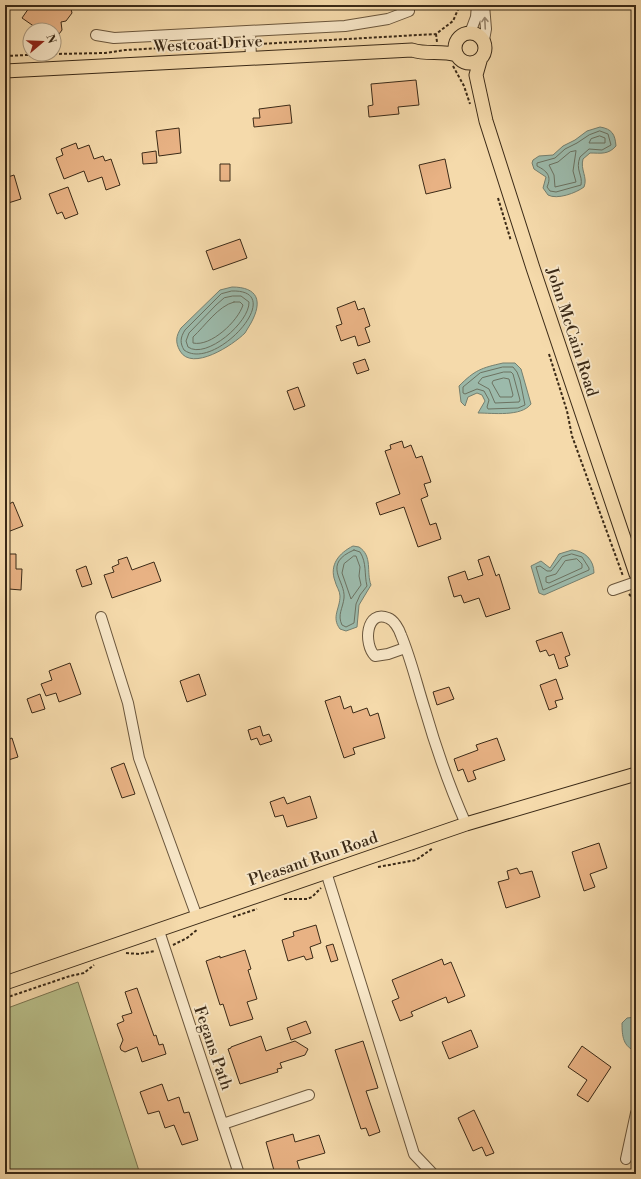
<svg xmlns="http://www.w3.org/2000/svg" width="641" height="1179" viewBox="0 0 641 1179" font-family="'Libre Bodoni',serif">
<rect width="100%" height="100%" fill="#f5daab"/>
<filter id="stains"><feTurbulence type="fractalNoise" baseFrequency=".005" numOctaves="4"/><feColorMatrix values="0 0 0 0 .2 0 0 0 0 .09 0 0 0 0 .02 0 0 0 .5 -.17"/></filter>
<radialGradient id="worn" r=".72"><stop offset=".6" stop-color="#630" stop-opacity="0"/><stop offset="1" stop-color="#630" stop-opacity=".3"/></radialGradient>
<path fill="#b9c08b" stroke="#7a7551" d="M78 982 140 1174H5V1009Z"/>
<path fill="#9cbaab" stroke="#758070" d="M600 127C612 129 615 134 616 146 608 155 601 153 590 153L583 159C580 170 588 177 584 187 576 193 557 200 548 195L543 188 546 177 534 169 532 163 533 160 539 156 553 155 563 146 575 140 587 131Z
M232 287C258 287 263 301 251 323 249 326 247 330 245 333 233 345 192 372 180 351 175 342 176 336 181 328L220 290Z
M503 363H515L521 369 531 404C521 417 493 413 478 413L485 401 482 395 477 393 468 397 465 406 461 402 459 386C475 370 481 368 503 363Z
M353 546 359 547C373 556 366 572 371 585L359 605 357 627 346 631 340 629C331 617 340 609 340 596 340 591 336 586 335 581 329 565 339 553 353 546Z
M572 550C585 551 594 560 594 573L544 595 539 593 531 566 541 561 550 568 559 554Z
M636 1017V1051C623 1047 622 1036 622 1023L627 1018Z"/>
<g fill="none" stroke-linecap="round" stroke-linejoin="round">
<path stroke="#6c7261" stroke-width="1" d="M600 131 608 134 611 145 602 150 589 149 580 157C575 170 583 175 581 185L556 192 550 191 547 187C552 176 547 171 537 166V163L555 158 565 149 577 143 589 135Z
M600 136 605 138V143H589L591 139Z
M576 151 573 171 576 182 555 187 554 175 549 165 558 162 570 152Z
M232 291C290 289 215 373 184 350 180 343 180 338 185 330L221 294Z
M233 296H241L249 302C250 322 206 360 188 347L186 341 189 333 216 305 224 298Z
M234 302H240L243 305C238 321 211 347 193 343V337C205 326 218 306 234 302Z
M503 367H513L517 372 520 380 525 405 518 408 488 409 487 407 489 400 484 391 477 389 465 394 463 393V387L480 373Z
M504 372H511L513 374 520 400 519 402 495 403 489 389 478 383 482 378Z
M504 378 509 379 513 395 512 397H500L492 383 493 381Z
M354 550 360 552C367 563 364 574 367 586L360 595 356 604 354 623 346 627 342 625C337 615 343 608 344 598 346 581 321 564 354 550Z
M572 554 582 557 589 568V570L543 590 536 567 540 566 547 571H551L562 557Z
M354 556H356L360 567 359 576 361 585 351 599 342 573 344 564Z
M577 559 582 564V568L549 583 546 582V577L556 574 565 561Z"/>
</g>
<path fill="#e8b284" stroke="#3b2a17" d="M31 5H70L72 13 66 21 61 22 62 30 54 41V30H46L37 24 35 27 22 18Z
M416 80 419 105 398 107 399 114 369 117 368 106 373 105 371 84Z
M290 105 292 123 254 127 253 118H260L259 109Z
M179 128 181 153 159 156 156 131Z
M76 143 78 149 89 145 94 159 103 156 105 161 111 159 120 185 106 190 102 177 88 182 84 171 64 179 56 158 63 155 61 149Z
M156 151 157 163 143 164 142 153Z
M445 159 451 188 426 194 419 165Z
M220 164H230V181H220Z
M14 175 21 199 5 204V178Z
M68 187 78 214 65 219 62 212 57 214 49 194Z
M240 239 247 258 213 270 206 251Z
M355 301 358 310 364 308 370 326 365 328 370 342 358 346 355 336 341 341 336 326 342 324 337 308Z
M365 359 369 370 357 374 353 363Z
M298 387 305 406 294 410 287 391Z
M402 441 404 448 411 445 416 458 422 456 431 482 424 484 428 496 421 499 430 525 436 523 441 539 418 547 404 507 380 515 376 503 400 494 385 451 391 449 390 445Z
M13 502 23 526 5 533V506Z
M5 554H16V569H22L21 590 9 589V582H5Z
M489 556 496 576 499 574 510 609 486 617 479 598 464 603 461 595 454 597 448 577 465 571 468 580 483 575 478 560Z
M127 557 132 570 154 562 161 581 112 598 104 575 114 572 112 567 119 564 118 560Z
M86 566 92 584 82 587 76 570Z
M562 632 570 655 565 657 568 666 559 669 554 654 549 656 546 650 540 652 536 641Z
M70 663 81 694 59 702 56 693 46 696 41 684 52 680 49 671Z
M199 674 206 695 187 702 180 681Z
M556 679 563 699 555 701 557 707 549 710 540 685Z
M449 687 454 699 437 705 433 692Z
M40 694 45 709 32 713 27 699Z
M340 696 344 709 351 706 353 713 367 708 370 716 378 713 385 738 353 748 355 754 344 758 325 701Z
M260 726 263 736 269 734 272 741 260 745 257 738 251 740 248 730Z
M12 738 18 757 5 761V741Z
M497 738 505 760 473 771 476 779 468 782 463 769 458 771 454 759 478 750 476 745Z
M124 763 135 794 122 798 111 768Z
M310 796 317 818 287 827 283 815 275 817 270 802 284 797 287 804Z
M599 843 607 868 590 874 595 887 584 891 572 852Z
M517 868 520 874 532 871 540 897 506 908 498 882 509 879 507 871Z
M316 925 321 943 310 947 313 958 306 960 304 956 288 961 282 940 294 936 293 932Z
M333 944 338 960 331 962 326 946Z
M245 950 251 969 248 970 257 999 247 1002 253 1019 230 1026 223 1004 220 1005 206 961 220 956V958Z
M442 959 444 965 451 962 465 996 448 1003 446 997 411 1012 413 1016 400 1021 392 1001 399 998 392 980Z
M137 988 154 1036 156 1035 159 1045 163 1044 166 1054 142 1062 137 1047 125 1052 121 1050 120 1047 123 1040 117 1024 124 1021 122 1016 132 1013 125 992Z
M306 1021 311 1033 291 1040 287 1028Z
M471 1030 478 1047 449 1059 442 1042Z
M261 1036 266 1051 295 1041 308 1049 305 1055 280 1063 282 1068 277 1069 278 1072 240 1084 228 1049 231 1048V1047Z
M363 1041 378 1088 366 1091 380 1132 369 1136 366 1128 361 1129 335 1050Z
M582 1046 611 1067 588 1102 577 1095 587 1080 568 1067Z
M162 1084 168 1101 179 1097 184 1113 189 1112 198 1140 182 1145 174 1125 165 1128 159 1111 148 1114 140 1092Z
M474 1110 494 1153 486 1156 482 1147 473 1151 458 1118Z
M293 1134 295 1142 319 1135 325 1153 297 1161 301 1174H275L266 1142Z"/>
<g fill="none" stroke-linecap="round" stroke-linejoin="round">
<g stroke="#6a563c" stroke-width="12">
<path id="minor" d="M484 5 486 29 484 40
M250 32 251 59
M470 33 476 17 477 5
M96 35 114 38 345 26 388 19 409 11
M613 590 636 582
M101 617 128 703 139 758 197 917
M405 648 388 654 375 656C363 644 366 609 388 618 394 620 399 629 401 635 411 659 417 685 425 710 436 748 450 788 466 824
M326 872 414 1154 433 1174
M159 931 239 1174
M223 1124 309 1095
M626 1159 636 1113"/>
</g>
<g stroke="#3b2a17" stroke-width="15">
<path id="major" d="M455 48a15 15 0 1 1 30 0a15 15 0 1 1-30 0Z
M480 61 476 75 486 121 533 268 636 574
M5 71 412 50C427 55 441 50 457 55
M5 983 466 824 636 774"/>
</g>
<path stroke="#3b2a17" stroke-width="2" stroke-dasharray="3 2" stroke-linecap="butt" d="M436 34 437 42
M259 44 436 34 453 21 460 5
M54 54 105 53 125 50 240 44
M5 56 48 54
M453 66 464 86 470 104
M498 198 511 241
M549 354 567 411 572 436 623 576
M629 594 636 602
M378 867 416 860 433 848
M284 899H307L312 897 321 888
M233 917 257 909
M173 945 187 938 198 929
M126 953 139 954 155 951
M5 998 70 976 84 973 94 965"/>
<use href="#minor" stroke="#f8e7c8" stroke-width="10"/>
<use href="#major" stroke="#f5daab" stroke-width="13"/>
</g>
<defs><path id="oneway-shaft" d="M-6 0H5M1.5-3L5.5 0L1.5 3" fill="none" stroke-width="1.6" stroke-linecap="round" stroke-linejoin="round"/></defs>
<use stroke="#9a8870" href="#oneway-shaft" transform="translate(485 23) rotate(-93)"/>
<g text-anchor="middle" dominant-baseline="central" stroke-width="4" stroke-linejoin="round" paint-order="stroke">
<g font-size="16" fill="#3b2a17" stroke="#f8e7c8">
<text transform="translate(208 44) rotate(-3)">Westcoat Drive</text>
<text transform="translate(572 332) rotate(72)">John McCain Road</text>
<text transform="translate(313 859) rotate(-19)">Pleasant Run Road</text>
<text transform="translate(213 1048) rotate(71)">Fegans Path</text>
</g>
</g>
<rect width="641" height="1179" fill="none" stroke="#f5daab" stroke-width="20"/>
<rect x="6" y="6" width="629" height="1167" fill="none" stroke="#3b2a17" stroke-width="2"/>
<rect x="10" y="10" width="621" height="1159" fill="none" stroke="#3b2a17"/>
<g transform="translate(42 42) rotate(71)"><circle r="19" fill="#f8e7c8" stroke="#ac9b81"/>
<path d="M0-3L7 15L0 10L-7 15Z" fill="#8f2418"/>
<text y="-6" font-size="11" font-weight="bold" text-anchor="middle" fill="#3b2a17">N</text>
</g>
<rect width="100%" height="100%" filter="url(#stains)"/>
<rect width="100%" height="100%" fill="url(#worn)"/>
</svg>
